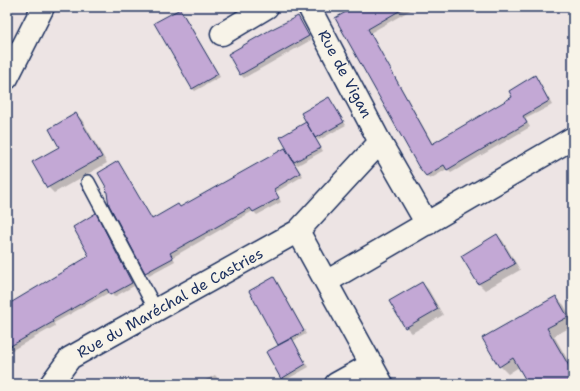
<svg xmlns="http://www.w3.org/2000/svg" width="580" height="391" viewBox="0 0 580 391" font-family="'Shantell Sans',sans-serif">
<rect width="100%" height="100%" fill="#ede4e4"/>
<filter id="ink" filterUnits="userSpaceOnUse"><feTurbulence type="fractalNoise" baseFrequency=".025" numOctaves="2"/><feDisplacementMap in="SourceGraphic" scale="8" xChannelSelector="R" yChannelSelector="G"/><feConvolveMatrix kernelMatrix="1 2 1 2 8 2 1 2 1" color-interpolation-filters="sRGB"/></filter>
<g filter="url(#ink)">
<path fill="#0003" d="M356 7H416L370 33 433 144 514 98 534 77 538 80 552 105 525 119 530 127 451 173 447 169 430 179 426 175Z
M180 10 183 13 220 77 195 91 192 88Z
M300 21 311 40 244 78 241 75 229 54Z
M329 98 346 125 319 140 315 137 323 151 298 165 294 162 303 176 276 192 281 202 257 215 253 211 173 257 175 261 149 275 146 272 110 205 153 220 180 208 285 149 289 153Z
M76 114 82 120 107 163 54 193 48 187 61 148Z
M95 215 98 217 134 286 114 297 110 292 54 323 55 326 7 353V302L9 305 90 256Z
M497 235 503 241 520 270 485 290 479 284 462 256Z
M274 278 277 281 306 334 293 341 309 367 284 381 282 378 280 345 279 344Z
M422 283 428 289 443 315 412 333 406 327Z
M556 297 564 305 573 321V326L554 336 573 369V384H529L519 367 508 374 500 366Z
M215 375 222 384H198Z"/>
<path fill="#c3a8d5" stroke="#1b2f5e" d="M355 7H406L368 29 432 144 512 97 509 91 535 75 549 101 523 116 527 123 447 170 444 165 426 176 418 166 335 18Z
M180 9 218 74 192 89 154 23Z
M298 16 309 36 240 75 228 54 270 30Z
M329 97 344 122 315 138 301 113Z
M76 113 102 157 47 188 32 162 59 147 49 129Z
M306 122 321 148 294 162 280 137Z
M285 148 300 173 274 189 279 198 253 212 250 208 170 253 173 258 145 273 109 205 106 187 98 173 118 161 152 219 178 204 180 207Z
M96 213 132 283 110 295 107 289 52 320 53 322 7 348V305L89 256 73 227Z
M497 234 515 264 478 284 461 256Z
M274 277 304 331 278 345 249 291Z
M422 282 438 309 405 328 389 301Z
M556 296 568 317 547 328 573 373V384H528L513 358 499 367 482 338Z
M292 338 306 364 281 379 266 352Z"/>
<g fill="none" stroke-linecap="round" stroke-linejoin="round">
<g stroke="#1b2f5e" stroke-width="16">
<path id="lane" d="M88 182 156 310"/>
</g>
<g stroke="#1b2f5e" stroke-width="25">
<path id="street" d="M309 7 380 142 427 224
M222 34 267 7
M298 231 380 142
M326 282 382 384
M51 384 70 358 298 231 326 282 573 138
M336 384 372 364"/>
</g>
<g stroke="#1b2f5e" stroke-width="25">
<path id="secondary" d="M7 78 43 7"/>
</g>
<use href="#lane" stroke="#f7f3e8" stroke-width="13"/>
<use href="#street" stroke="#f7f3e8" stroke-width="22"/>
<use href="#secondary" stroke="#f7f3e8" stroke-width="22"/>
</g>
</g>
<g text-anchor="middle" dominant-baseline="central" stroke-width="3" stroke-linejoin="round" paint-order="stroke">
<g font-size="15" fill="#1b2f5e" stroke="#f7f3e8">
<text transform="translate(345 74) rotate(62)">Rue de Vigan</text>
<text transform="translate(170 303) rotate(-29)">Rue du Maréchal de Castries</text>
</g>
</g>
<rect width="580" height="391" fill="none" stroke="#f7f3e8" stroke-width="24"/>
<rect x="12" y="12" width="556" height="367" fill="none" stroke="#1b2f5e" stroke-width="1.5" filter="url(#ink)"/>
</svg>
